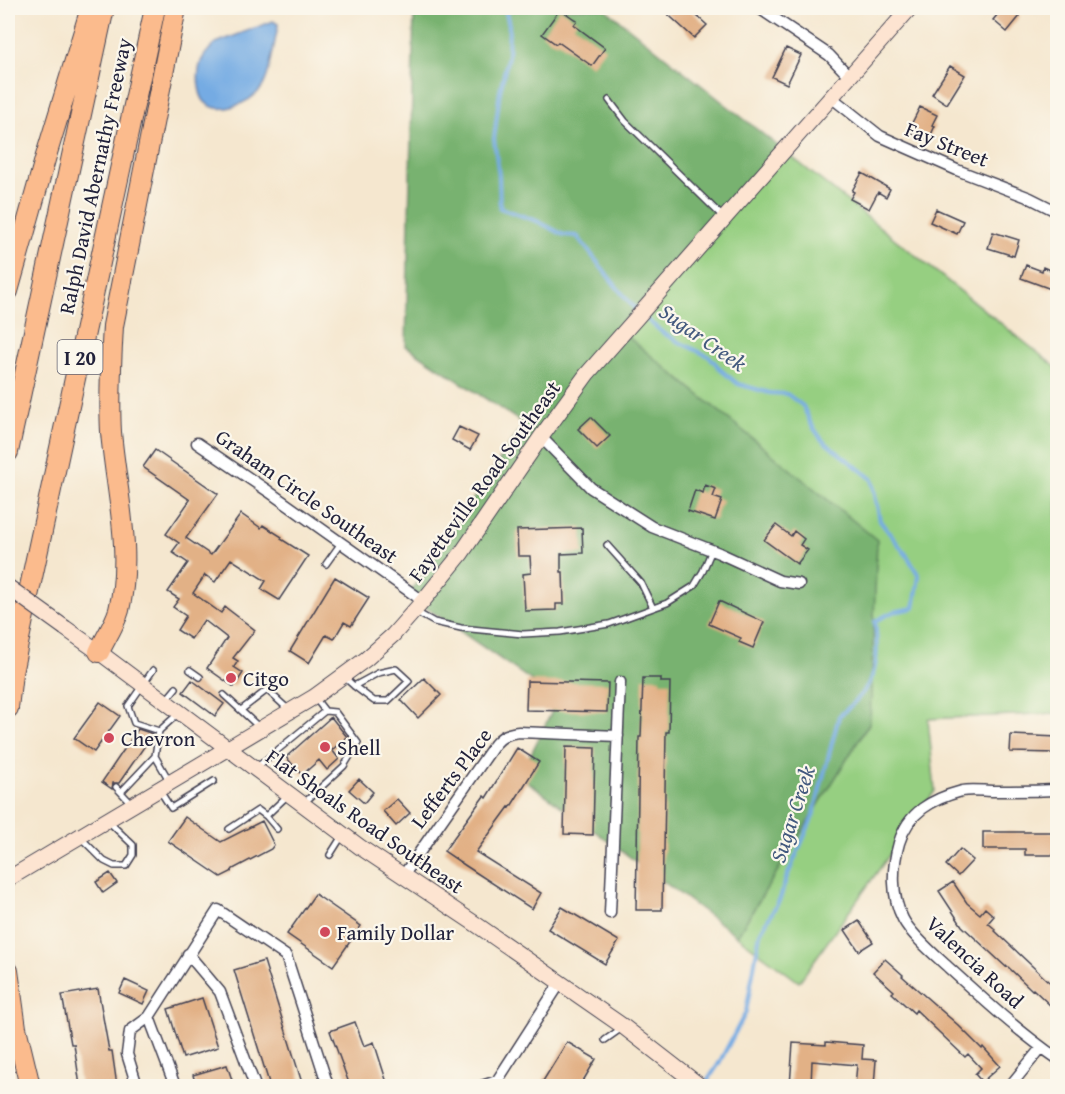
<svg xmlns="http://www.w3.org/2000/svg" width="1065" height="1094" viewBox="0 0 1065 1094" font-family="'Gentium Book Plus',serif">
<rect width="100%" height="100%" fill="#fbf7ec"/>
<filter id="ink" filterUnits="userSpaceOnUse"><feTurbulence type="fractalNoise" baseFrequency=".0167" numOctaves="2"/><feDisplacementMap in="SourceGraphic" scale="12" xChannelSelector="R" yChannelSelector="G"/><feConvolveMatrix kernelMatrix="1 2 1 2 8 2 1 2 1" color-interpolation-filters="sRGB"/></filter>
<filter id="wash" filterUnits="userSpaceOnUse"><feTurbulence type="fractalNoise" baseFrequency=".008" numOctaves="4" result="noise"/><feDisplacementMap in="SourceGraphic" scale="24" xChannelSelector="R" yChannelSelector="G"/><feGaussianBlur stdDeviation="1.35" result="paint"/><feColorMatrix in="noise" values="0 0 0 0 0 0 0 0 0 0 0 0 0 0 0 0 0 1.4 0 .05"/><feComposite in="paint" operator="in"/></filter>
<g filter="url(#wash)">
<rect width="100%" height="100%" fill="#f5e7cf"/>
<path fill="#96cf81" stroke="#5c785e" stroke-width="1.5" d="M783 150 1057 368V713L928 719 935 791 799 982 737 936 870 722 617 328Z"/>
<path fill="#78b26f" stroke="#4d6a55" stroke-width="1.5" d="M414 8H604L783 150 617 328 877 540 870 722 737 936 520 776 558 699 408 595 524 424 406 346Z"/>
<path fill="#74abe3" stroke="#4b668f" stroke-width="1.5" d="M273 21 278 24V27C274 42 270 78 261 89 250 102 219 118 204 101 198 93 197 74 200 65 202 56 209 49 216 43Z"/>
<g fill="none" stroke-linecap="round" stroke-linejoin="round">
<path stroke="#74abe3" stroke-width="4" d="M505 8 509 25 508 56 500 91 494 139 499 176 500 208 537 221 564 235 577 236C597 261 616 288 638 312
M644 317 663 333 677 341 710 357 722 371 738 384 770 393 787 394 803 406 811 424 822 440 872 479 880 521 908 557 919 576 914 608 893 612 875 621C880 667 876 686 839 716L813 816 786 879 780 899 760 933 746 1012 718 1065 704 1086"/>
</g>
<g id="blocks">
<path fill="#e2b186" d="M661 8H688L707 25 694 38Z
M1003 8H1010L1020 16 1007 32 993 20Z
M560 9 577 21 574 25 605 48 592 66 558 42 556 44 542 34Z
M786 48 801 55 787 84 772 77Z
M950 66 965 75 947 104 932 94Z
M920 107 937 115 932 125 935 126 928 141 908 131Z
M862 173 890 189 886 197 878 192 869 209 850 199 854 192 852 191Z
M936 209 963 221 957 234 930 222Z
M993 232 1019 240 1014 256 988 248Z
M1026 265 1042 271 1043 267 1057 273 1051 289 1021 278Z
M591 417 610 436 597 448 578 429Z
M459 427 478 436 470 450 452 440Z
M155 450 218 494 186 538 211 555 241 514 261 528 263 525 282 537 281 539 308 556 279 600 261 589 266 581 231 559 215 582 205 575 193 593 221 613 225 607 255 630 233 658 238 661 234 667 243 673 234 687 207 668 227 638 204 620 191 639 177 630 186 616 173 607 179 599 168 592 188 563 172 552 179 543 166 534 190 500 143 467Z
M705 485 716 489 713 497 722 500 715 520 688 511 695 490 703 493Z
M776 525 791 536 794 531 804 539 800 545 808 550 797 564 764 540Z
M582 528 583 553 561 554V572H563L564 604H556V610L525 611 523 574 531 573 530 556H518L517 530Z
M335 577 369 598 351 626 344 622 334 639 326 635 309 663 290 651Z
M719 601 764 622 753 648 739 642 741 638 709 624Z
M424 678 441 695 418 718 401 700Z
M643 678H661V682H670L669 732H666L664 851H663L662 910H636L639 737H641Z
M192 680 224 704 215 716 183 692Z
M527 681 608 683 607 712 526 710Z
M100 702 120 716 94 752 74 738Z
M331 717 347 737 332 750 339 759 327 770 319 760 302 775 286 757Z
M138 729 153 734 119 783H113L112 789 102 782Z
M1011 735 1058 737V753L1010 752Z
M566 747 595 748 593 835 564 834Z
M517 748 539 762 510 808 509 807 476 852 541 893 532 909 466 866 444 851 484 796 486 798Z
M359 779 373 792 364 803 349 790Z
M397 799 410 813 396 826 383 811Z
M185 817 221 842 262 821 274 845 271 849 233 869 231 872 221 877 168 841Z
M983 832H1058V855H1025V849H983Z
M960 849 973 860 958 876 946 865Z
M110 873 117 883 103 893 96 882Z
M953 882 967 903 980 914 985 908 994 916 988 923 995 929 994 930 1048 981 1058 988V1001L1052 1007 1033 989 1032 990 1007 966 1006 967 962 926 939 891Z
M315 894 361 926 333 966 287 934Z
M562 907 619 941 605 964 548 929Z
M859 921 873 942 859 951 845 930Z
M885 959 903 975 902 976 958 1025 982 1049 983 1047 1000 1066 982 1082 975 1074 981 1068 968 1054 965 1057 916 1010 914 1013 892 993 894 991 873 972Z
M264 961 303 1086H270L234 970Z
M125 980 149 991 143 1004 119 993Z
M98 989 109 1051H112L117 1086H80L74 1044H71L62 995Z
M202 998 218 1047 183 1058 168 1009Z
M355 1022 364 1046 374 1042 388 1086H350L330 1031Z
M567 1042 596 1059 580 1086H551L543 1081Z
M826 1042 863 1045 862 1059 876 1060 874 1086H855L857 1065 812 1061 811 1086H790L793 1043 826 1045Z
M227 1065 234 1086H196L193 1075Z"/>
</g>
</g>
<g filter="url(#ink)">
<use href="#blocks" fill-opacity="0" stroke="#424051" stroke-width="1.5"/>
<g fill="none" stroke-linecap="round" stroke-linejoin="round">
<g stroke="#424051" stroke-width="8">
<path id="lane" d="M609 100 625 121 723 217
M607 545 641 583 653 608
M326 564 341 543
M416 612 434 622 461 628 523 634 560 632 609 624 667 603 694 586 703 571 712 550
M153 670 128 706 134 723 159 731 179 713
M190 670 200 677
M344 677 354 686 374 701H388L409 681 396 669 378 673 354 686
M224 695 260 728
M166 700 176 688
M241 710 267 690 289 710
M159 731 155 756 170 782
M257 767 325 711
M116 787 131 803
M160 791 171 808 214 781
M121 792 155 756
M304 803 344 766 358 743 335 712 325 711 315 698
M266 816 277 829
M229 829 258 810 266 816 287 796
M80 837 104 861 114 866H126L133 855V845L109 822
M330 855 342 836
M605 1040 622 1028"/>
</g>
<g stroke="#424051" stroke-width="13">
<path id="street" d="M759 8 829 55 849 76
M831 97 880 136 957 170 1030 198 1058 212
M541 437 591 488 652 527 719 553 780 581 799 584
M197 443 268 491 423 601
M1058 790C1036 791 1015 791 994 791 984 791 972 789 962 791 932 799 908 812 899 843 892 867 891 896 903 919 911 935 936 956 949 968 984 1000 1019 1032 1058 1059
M403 876 495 744C502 736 508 733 519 732L618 736
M610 913 620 682
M188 954 220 992 255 1086
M137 1086 127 1054 130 1031 149 1017
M175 1086 149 1017 218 910 286 956 328 1086
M482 1086 497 1081 560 983
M1010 1086 1041 1048"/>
</g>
<g stroke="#424051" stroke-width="17">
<path id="secondary" d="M65 628 99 652 360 847 477 925 624 1027 700 1086
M8 879 314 697 366 659 393 635 423 601 461 554 541 437 587 374 910 8"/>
</g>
<g stroke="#424051" stroke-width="22">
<path id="highway" d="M8 291 46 156 91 8
M8 452 104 8
M99 652C105 639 115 624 119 610 133 551 116 491 111 432 109 397 111 361 113 326L176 8
M8 708 12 673 25 610 155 8
M8 971 16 1028 30 1086"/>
</g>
<use href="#lane" stroke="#fff" stroke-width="5"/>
<use href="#street" stroke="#fff" stroke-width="10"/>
<use href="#secondary" stroke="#fde4d1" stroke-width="15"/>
<use href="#highway" stroke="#fbbb8d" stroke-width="20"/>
<g stroke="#424051" stroke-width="17" stroke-linecap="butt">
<path id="secondary-bridge" d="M8 587 65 628"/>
</g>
<use href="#secondary-bridge" stroke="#fde4d1" stroke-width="15"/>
</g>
</g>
<g fill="#d1495b" stroke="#fbf7ec" stroke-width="2">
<circle cx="231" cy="678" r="6"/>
<circle cx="109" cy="738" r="6"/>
<circle cx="325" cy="747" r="6"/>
<circle cx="325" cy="932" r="6"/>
</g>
<g text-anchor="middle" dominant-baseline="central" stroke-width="4.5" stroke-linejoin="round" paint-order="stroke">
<rect fill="#fbf7ec" stroke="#636270" stroke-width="1.5" x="57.5" y="340" width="45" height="34" rx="4.5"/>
<g font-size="20" font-weight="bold" fill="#22223b">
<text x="80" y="357">I 20</text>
</g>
<g font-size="21" fill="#22223b" stroke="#fbf7ec">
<text transform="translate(947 144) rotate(22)">Fay Street</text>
<text transform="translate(95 176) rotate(-78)">Ralph David Abernathy Freeway</text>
<text transform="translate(484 481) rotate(-54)">Fayetteville Road Southeast</text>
<text transform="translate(307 496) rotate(35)">Graham Circle Southeast</text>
<text transform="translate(451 778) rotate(-53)">Lefferts Place</text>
<text transform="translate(365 821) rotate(35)">Flat Shoals Road Southeast</text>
<text transform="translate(975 962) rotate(43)">Valencia Road</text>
</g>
<g font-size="21" fill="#22223b" stroke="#fbf7ec" text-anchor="start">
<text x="243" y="678">Citgo</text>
<text x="121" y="738">Chevron</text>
<text x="337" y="747">Shell</text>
<text x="337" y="932">Family Dollar</text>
</g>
<g font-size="22" font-style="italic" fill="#43597e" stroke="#fbf7ec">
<text transform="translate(703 337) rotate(35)">Sugar Creek</text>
<text transform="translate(792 814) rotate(-72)">Sugar Creek</text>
</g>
</g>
<rect width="1065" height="1094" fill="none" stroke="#fbf7ec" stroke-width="30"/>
</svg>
